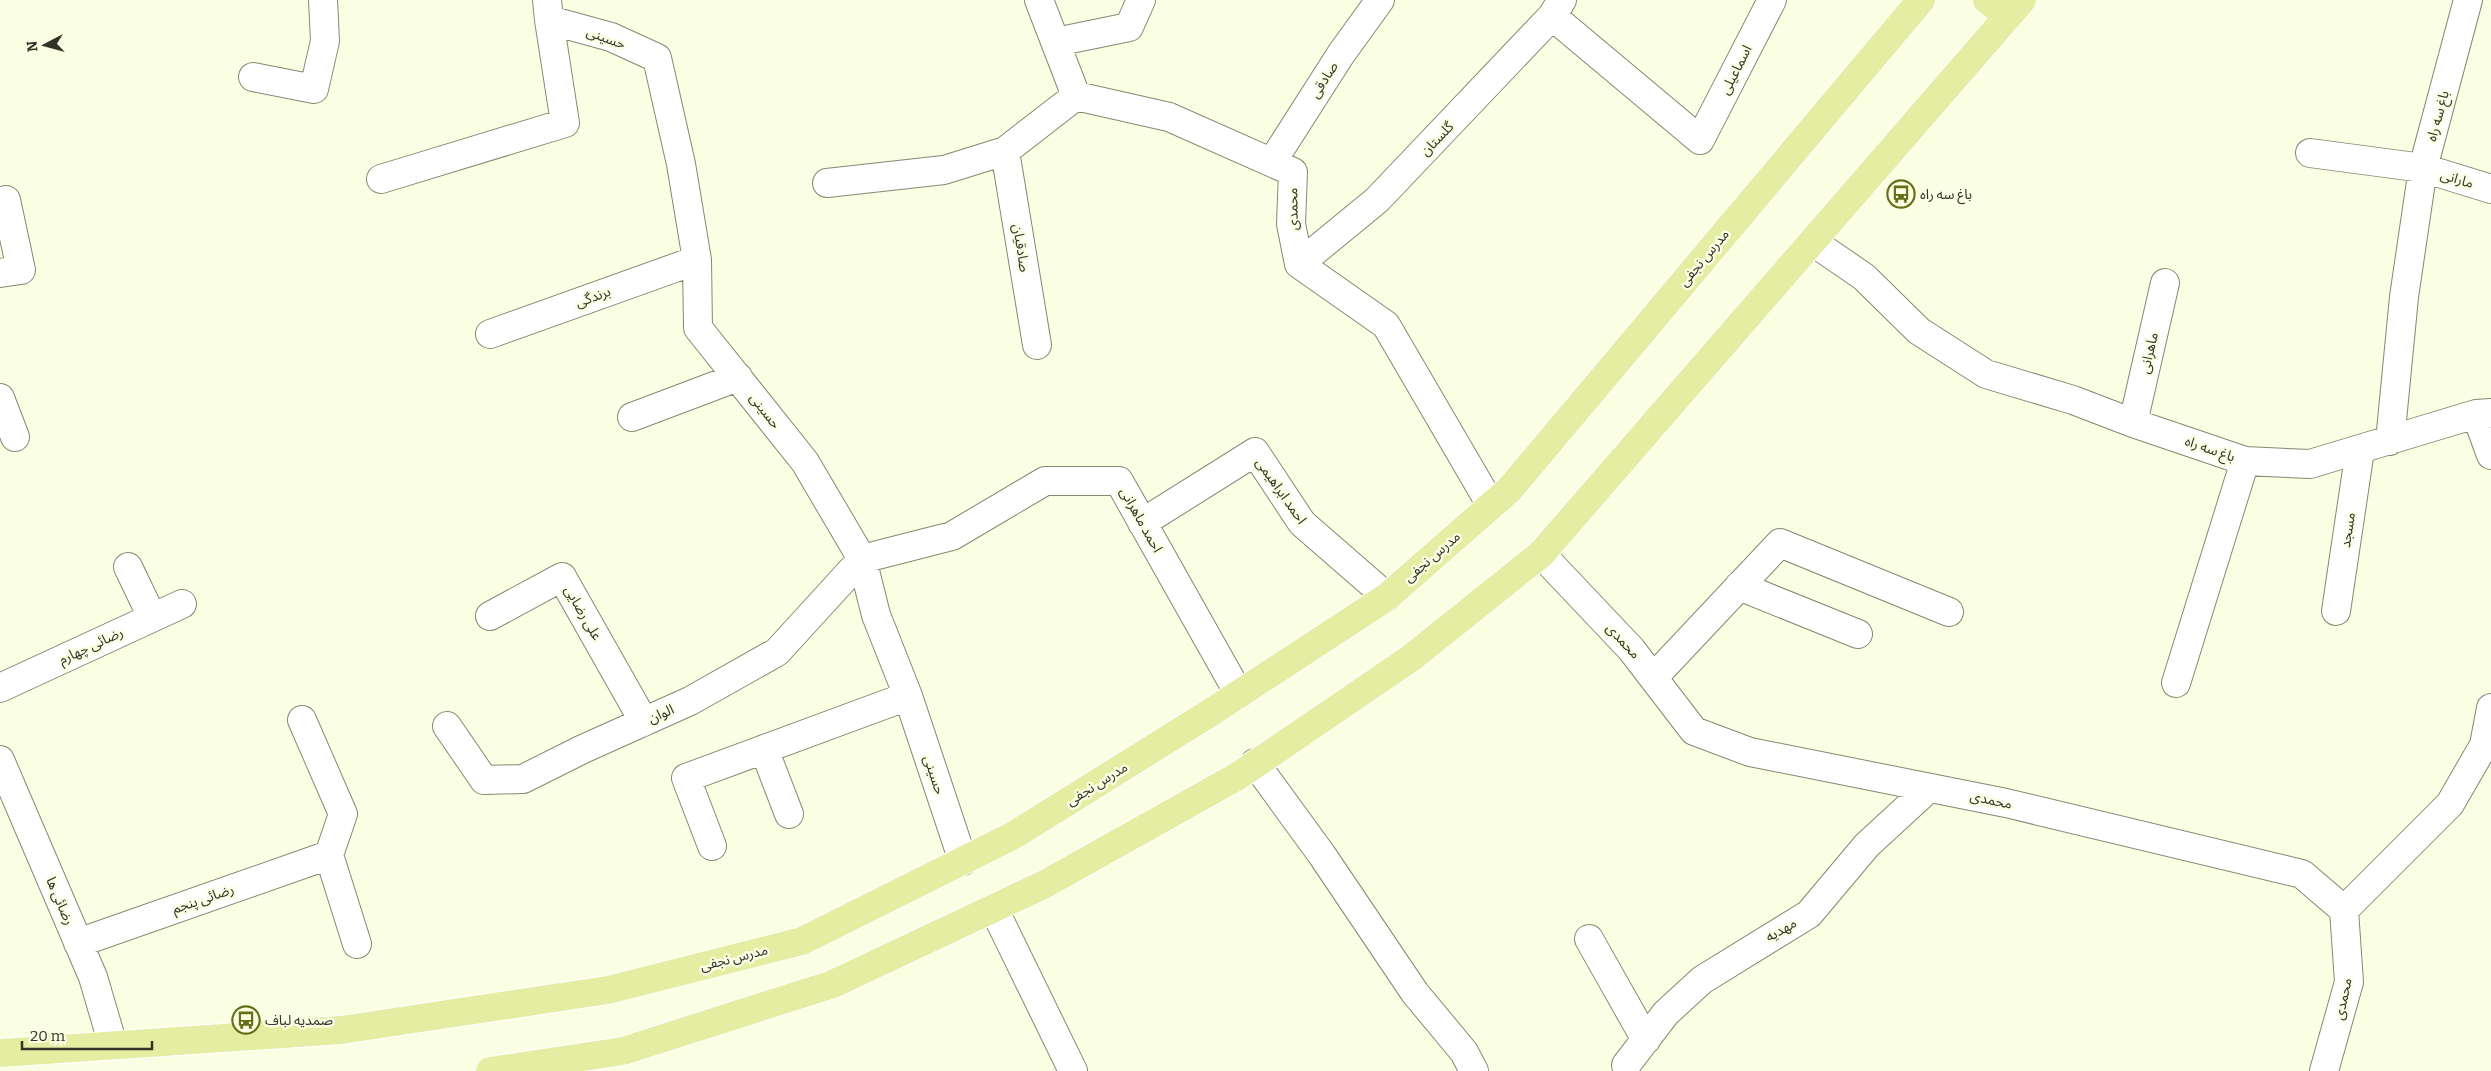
<svg xmlns="http://www.w3.org/2000/svg" width="2491" height="1071" viewBox="0 0 2491 1071" font-family="Bitter,'Noto Sans Arabic',serif">
<rect width="100%" height="100%" fill="#fafee3"/>
<g fill="none" stroke-linecap="round" stroke-linejoin="round">
<g stroke="#858971" stroke-width="30">
<path id="minor" d="M547 0 549 20 611 37 657 58 681 164 697 260 698 328 805 462 862 559 876 615 908 696 963 861
M1039 0 1076 96 1169 117 1293 172 1291 224 1299 264 1386 325 1491 505
M1552 16 1700 140 1772 0
M1056 42 1129 27 1141 0
M253 77 314 89 325 41 323 0
M1005 151 1037 345
M2310 153 2423 168 2491 189
M1272 162 1341 54 1380 0
M381 179 565 123 549 20
M827 183 944 170 1005 151 1076 96
M1813 242 1864 277 1919 331 1986 374 2073 400 2133 423 2245 461 2310 464 2476 414 2491 413
M1299 264 1377 200 1552 16 1562 0
M0 273 21 270 6 200
M490 334 697 260
M0 398 15 437
M2476 414 2491 455
M632 417 738 377
M2133 423 2165 283
M2390 441 2404 297 2423 168 2468 0
M1142 523 1255 452 1302 523 1387 597
M1541 554 1631 649 1694 731 1750 752 2006 803 2302 874 2344 910 2349 982 2324 1071
M128 567 152 617
M1739 586 1858 634
M2336 611 2360 450
M490 616 562 577 644 722
M1654 677 1780 543 1949 612
M2176 683 2245 461
M0 688 182 604
M302 720 343 814 329 855 357 944
M447 726 484 780 523 779 583 749 690 701 777 652 862 559 952 536 1045 481H1119L1239 694
M764 749 789 814
M0 760 93 977 113 1045
M1255 763 1322 855 1415 993 1464 1052 1474 1071
M712 846 686 778 908 696
M994 909 1073 1071
M2344 910 2450 804 2484 745 2491 708
M1589 939 1646 1040
M78 943 329 855
M1626 1065 1666 1013 1702 980 1809 914 1867 845 1929 788"/>
</g>
<g stroke="#fff" stroke-width="30">
<path id="major" d="M1987 0 2008 16
M0 1053 341 1030 608 990 802 941 1014 835 1213 711 1387 597 1509 490 1921 0
M490 1071 623 1051 833 984 1045 884 1238 776 1411 658 1541 554 2022 0"/>
</g>
<use href="#minor" stroke="#fff" stroke-width="28"/>
<use href="#major" stroke="#e5eda3" stroke-width="28"/>
</g>
<defs>
<g id="bus-ring" transform="scale(1.4375)"><circle r="9.5" fill="#fafee3" stroke="#676f16" stroke-width="1.5"/><path d="M-5-6H5V4H4V6H2V4H-2V6H-4V4H-5ZM-3.5-4V0h7V-4ZM-3.5 1.2v1.5H-2V1.2ZM2 1.2v1.5H3.5V1.2Z" fill="#676f16"/></g>
</defs>
<g fill-rule="evenodd">
<use href="#bus-ring" x="1901" y="194"/>
<use href="#bus-ring" x="246" y="1020"/>
</g>
<g text-anchor="middle" dominant-baseline="central" stroke-width="5" stroke-linejoin="round" paint-order="stroke">
<g font-size="14" fill="#323429" stroke="#fafee3">
<text transform="translate(606 38) rotate(20)">حسینی</text>
<text transform="translate(1736 70) rotate(-63)">اسماعیلی</text>
<text transform="translate(1324 80) rotate(-58)">صادقی</text>
<text transform="translate(2438 116) rotate(-75)">باغ سه راه</text>
<text transform="translate(1437 139) rotate(-46)">گلستان</text>
<text transform="translate(2457 179) rotate(17)">مارانی</text>
<text transform="translate(1293 209) rotate(-91)">محمدی</text>
<text transform="translate(1021 248) rotate(81)">صادقیان</text>
<text transform="translate(1704 258) rotate(-50)">مدرس نجفی</text>
<text transform="translate(593 297) rotate(-20)">برندگی</text>
<text transform="translate(2149 353) rotate(-77)">ماهرانی</text>
<text transform="translate(765 411) rotate(52)">حسینی</text>
<text transform="translate(2210 449) rotate(19)">باغ سه راه</text>
<text transform="translate(1281 491) rotate(55)">احمد ابراهیمی</text>
<text transform="translate(1141 520) rotate(61)">احمد ماهرانی</text>
<text transform="translate(2348 530) rotate(-81)">مسجد</text>
<text transform="translate(1432 557) rotate(-41)">مدرس نجفی</text>
<text transform="translate(583 613) rotate(60)">علی رضایی</text>
<text transform="translate(1623 641) rotate(47)">محمدی</text>
<text transform="translate(91 646) rotate(-25)">رضائی چهارم</text>
<text transform="translate(661 714) rotate(-24)">الوان</text>
<text transform="translate(934 775) rotate(72)">حسینی</text>
<text transform="translate(1097 784) rotate(-32)">مدرس نجفی</text>
<text transform="translate(1991 800) rotate(12)">محمدی</text>
<text transform="translate(203 899) rotate(-19)">رضائی پنجم</text>
<text transform="translate(60 901) rotate(67)">رضائی ها</text>
<text transform="translate(1781 930) rotate(-30)">مهدیه</text>
<text transform="translate(734 958) rotate(-14)">مدرس نجفی</text>
<text transform="translate(2343 999) rotate(-78)">محمدی</text>
</g>
<g font-size="14" fill="#323429" stroke="#fafee3" text-anchor="start">
<text x="1920" y="194">باغ سه راه</text>
<text x="265" y="1020">صمدیه لباف</text>
</g>
</g>
<g transform="translate(45 45) rotate(264)" stroke="#fafee3" stroke-width="4" paint-order="stroke">
<path d="M0-4L9 19L0 12L-9 19Z" fill="#323429"/>
<text y="-8" font-size="14" font-weight="bold" text-anchor="middle" fill="#323429">N</text>
</g>
<path d="M22 1041v8h130v-8" fill="none" stroke="#323429" stroke-width="2.5"/>
<text x="30" y="1041" font-size="15" fill="#323429" stroke="#fafee3" stroke-width="4" paint-order="stroke">20 m</text>
</svg>
